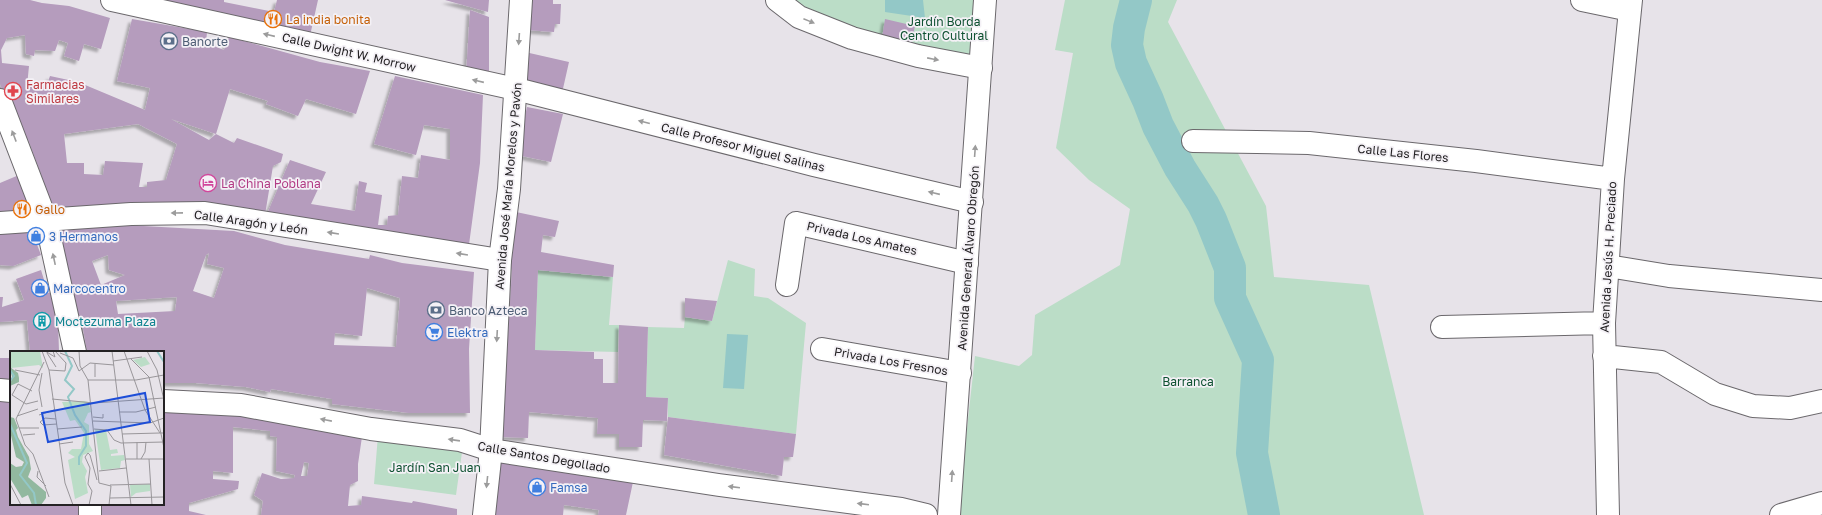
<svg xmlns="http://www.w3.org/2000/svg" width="1822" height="515" viewBox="0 0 1822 515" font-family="'Golos Text',sans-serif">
<defs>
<filter id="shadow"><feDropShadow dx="-3.5" dy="3.5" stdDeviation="1" flood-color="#0004"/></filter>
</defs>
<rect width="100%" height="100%" fill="#e7e3e9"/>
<path fill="#bbddc7" d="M784 0H975L972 64 871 40Z
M1065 0H1177L1168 22 1266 206 1274 277 1369 285 1424 515H961L958 510 975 356 1019 366 1032 355 1035 315 1120 265 1130 209 1089 180 1056 148 1073 53 1055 50Z
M728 260 755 269 754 296 768 298 806 323 796 434 668 417V398L646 397 648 327 684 328 685 317 712 321Z
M538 270 613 277 609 325H619L618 352 535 350Z
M378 435 463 445 456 495 374 484Z"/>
<path fill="#93c8c7" d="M885 0H923L925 18 885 12Z
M727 334 748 335 744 389 723 388Z"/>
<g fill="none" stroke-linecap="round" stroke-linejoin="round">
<path stroke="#93c8c7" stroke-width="32" d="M1136 0 1129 28 1127 45 1131 63 1148 100 1158 126 1180 168 1203 204 1211 220 1230 268V298L1258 360 1252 453 1264 515"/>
</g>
<path fill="#b59cbd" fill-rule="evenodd" filter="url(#shadow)" d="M0 0H30L42 3 69 6 110 18 101 49 84 44 79 61 64 56 68 43 59 40 55 51 35 50 34 56 26 54 25 35 7 38 1 50 2 63 29 66 27 86 46 87 50 76 78 82 145 110 150 88 117 81 132 19 207 32 206 43 224 50 229 37 320 62 370 71 356 114 306 99 298 116 266 104 268 101 230 89 216 134 171 119 209 140 216 134 234 143 237 138 283 154 281 162 273 166 264 221 54 210 28 139 21 140 0 84ZM138 124 177 144 166 180 147 182V187H139L143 163 105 161 103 175 84 174V163H67L64 134Z
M145 0H224V2L274 12 277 0H318L309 40Z
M445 0H489L488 12Z
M528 0H553V4H561L560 24H555L554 32 527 30Z
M470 10 489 17V79L466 75Z
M885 19 915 26 911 45 882 38Z
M525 52 569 62 562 93 525 86Z
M395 76 483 95 480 163 468 252 264 221 290 160 326 172 311 204 355 211 359 181 367 183 365 192 382 195 378 225H387L388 216 398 215 402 176 418 178 421 155 450 160V129L424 125 416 155 374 144Z
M527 107 563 114 551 162 517 155Z
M19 175 35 212 0 216V183Z
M516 212 559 221 555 237 543 235 541 252 614 265 613 277 538 270 535 350 594 352V359H603V383H618L619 325 648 327 646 397 668 398 667 421 643 420 642 447H619V434H597L598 418 529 412 528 438 502 437 512 269H506Z
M55 223 107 224 234 231 285 245 369 259 370 255 402 263 474 272 469 349 470 413H409L332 404V399L271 389 270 392 246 387 196 383H163V352H87L83 328 73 298 75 296ZM209 253 207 264 224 268 214 298 193 291 206 255ZM108 255 109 270 125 275 101 285 92 261ZM367 288 400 298 396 347 334 345 335 333 362 336ZM177 297 175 311 118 314 116 301Z
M30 226 41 255 13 266 0 265V227Z
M41 270 48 293 54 291 58 320 59 352H30L27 320 0 322V297H3L2 307 24 300 16 279Z
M685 298 717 301 712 321 685 317Z
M0 358H11V382L0 383Z
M11 399V504H78V515H0V400Z
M163 405 363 430 358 464V481L350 485 348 506 361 505 362 496 412 503 413 501 457 509V515H261L263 501 254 495 262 473 281 479 294 478 295 475 276 471 277 437 270 436V431L233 427V473L213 471V479L239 481 238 489 189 503V511L206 515H100V504H163ZM304 462 309 463 307 476H301Z
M668 417 796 434 793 457H784L782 476 664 455Z
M501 460 633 482 626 515H598L599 510 564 505 563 515H495Z"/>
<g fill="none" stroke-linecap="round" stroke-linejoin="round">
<g stroke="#6b686c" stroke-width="24">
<path id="minor" d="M112 0 516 89 814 165 972 202
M777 0 799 17 852 38 918 56 981 68
M1582 0 1630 10
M0 100 46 220 75 352
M1193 141 1309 143 1476 161 1613 179
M0 223 131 214 205 213 500 260
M1608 266 1669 276 1822 290
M787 285 796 223 967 263
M1442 327 1604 323
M822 349 960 373
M1604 356 1661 362 1715 394 1753 406 1790 408 1822 401
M0 390 11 391
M163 401 241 405 371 429 460 440 491 450 719 485 901 509 926 515
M90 504V515
M1608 515 1604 323 1613 179 1631 0
M1781 515 1822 503"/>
</g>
<g stroke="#6b686c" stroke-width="24">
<path id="major" d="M484 515 491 450 500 260 509 189 521 0
M949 515 985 0"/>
</g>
<use href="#minor" stroke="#fff" stroke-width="22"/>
<use href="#major" stroke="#fff" stroke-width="22"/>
</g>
<defs><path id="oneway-solid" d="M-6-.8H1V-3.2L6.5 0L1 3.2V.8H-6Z"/></defs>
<g fill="#9c9c9c">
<use href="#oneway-solid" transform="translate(809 21) rotate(22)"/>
<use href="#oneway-solid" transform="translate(269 35) rotate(-167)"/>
<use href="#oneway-solid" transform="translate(519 39) rotate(94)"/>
<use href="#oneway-solid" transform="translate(933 59) rotate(11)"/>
<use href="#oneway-solid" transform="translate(478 81) rotate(-167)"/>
<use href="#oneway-solid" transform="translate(644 122) rotate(-166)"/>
<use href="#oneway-solid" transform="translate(14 136) rotate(-111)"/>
<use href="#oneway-solid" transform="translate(975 151) rotate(-86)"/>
<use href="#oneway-solid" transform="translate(934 193) rotate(-167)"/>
<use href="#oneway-solid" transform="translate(177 213) rotate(179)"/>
<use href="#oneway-solid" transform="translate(333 233) rotate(-171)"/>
<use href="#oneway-solid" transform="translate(462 254) rotate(-171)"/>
<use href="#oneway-solid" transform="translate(54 259) rotate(-102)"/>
<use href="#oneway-solid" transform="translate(497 336) rotate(93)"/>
<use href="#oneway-solid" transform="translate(326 420) rotate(-169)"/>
<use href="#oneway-solid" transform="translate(454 440) rotate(-172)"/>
<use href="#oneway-solid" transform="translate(952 476) rotate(-86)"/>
<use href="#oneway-solid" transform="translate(487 482) rotate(96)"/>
<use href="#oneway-solid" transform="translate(734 487) rotate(-173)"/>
<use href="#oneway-solid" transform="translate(863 504) rotate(-173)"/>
</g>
<defs>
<g id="restaurant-ring" transform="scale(0.9)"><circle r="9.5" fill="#f4f1f6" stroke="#e8710a" stroke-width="1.5"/><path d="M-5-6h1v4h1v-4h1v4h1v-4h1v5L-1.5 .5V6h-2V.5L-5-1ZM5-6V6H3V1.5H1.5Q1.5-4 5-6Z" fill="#e8710a"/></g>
<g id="bank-ring" transform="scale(0.9)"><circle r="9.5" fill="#f4f1f6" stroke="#5c6f8a" stroke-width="1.5"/><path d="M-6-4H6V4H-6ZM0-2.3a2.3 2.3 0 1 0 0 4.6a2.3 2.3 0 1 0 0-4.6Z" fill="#5c6f8a"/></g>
<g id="pharmacy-ring" transform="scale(0.9)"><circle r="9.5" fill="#f4f1f6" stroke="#e0444e" stroke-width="1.5"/><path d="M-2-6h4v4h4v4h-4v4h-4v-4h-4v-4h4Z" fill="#e0444e"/></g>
<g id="hotel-ring" transform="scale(0.9)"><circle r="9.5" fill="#f4f1f6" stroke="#d1479c" stroke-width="1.5"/><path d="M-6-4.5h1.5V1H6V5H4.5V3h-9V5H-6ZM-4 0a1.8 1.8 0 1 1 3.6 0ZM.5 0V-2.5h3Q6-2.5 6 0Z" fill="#d1479c"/></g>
<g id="shop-ring" transform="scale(0.9)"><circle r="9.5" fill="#f4f1f6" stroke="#3f7fe0" stroke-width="1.5"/><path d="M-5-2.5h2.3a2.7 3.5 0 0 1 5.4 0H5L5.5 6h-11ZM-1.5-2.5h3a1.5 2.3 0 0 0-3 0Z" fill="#3f7fe0"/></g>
<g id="building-ring" transform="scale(0.9)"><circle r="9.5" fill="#f4f1f6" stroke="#0f9aa8" stroke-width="1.5"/><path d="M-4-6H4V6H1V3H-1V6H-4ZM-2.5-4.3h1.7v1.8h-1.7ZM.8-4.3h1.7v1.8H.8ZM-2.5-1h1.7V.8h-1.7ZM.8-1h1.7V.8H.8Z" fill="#0f9aa8"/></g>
<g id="supermarket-ring" transform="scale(0.9)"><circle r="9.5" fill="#f4f1f6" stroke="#3f7fe0" stroke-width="1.5"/><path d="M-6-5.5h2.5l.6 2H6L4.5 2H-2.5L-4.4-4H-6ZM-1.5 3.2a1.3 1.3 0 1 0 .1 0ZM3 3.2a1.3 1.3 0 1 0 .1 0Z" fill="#3f7fe0"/></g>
</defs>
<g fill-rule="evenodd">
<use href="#restaurant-ring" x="273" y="19"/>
<use href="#bank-ring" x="169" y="41"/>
<use href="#pharmacy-ring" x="13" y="91"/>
<use href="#hotel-ring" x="208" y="183"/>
<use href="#restaurant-ring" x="22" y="209"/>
<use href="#shop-ring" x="36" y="236"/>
<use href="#shop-ring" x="40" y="288"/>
<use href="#bank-ring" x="436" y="310"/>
<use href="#building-ring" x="42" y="321"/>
<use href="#supermarket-ring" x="434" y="332"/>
<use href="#shop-ring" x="537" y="487"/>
</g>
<g text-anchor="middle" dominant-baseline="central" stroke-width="3.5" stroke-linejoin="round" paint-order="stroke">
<g font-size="12" fill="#c56008" stroke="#f4f1f6" text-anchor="start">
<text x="286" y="19">La india bonita</text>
<text x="35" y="209">Gallo</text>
</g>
<g font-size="12" fill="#0e5131" stroke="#f4f1f6">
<text x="944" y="21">Jardín Borda<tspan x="944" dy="14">Centro Cultural</tspan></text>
<text x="1188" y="381">Barranca</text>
<text x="435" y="467">Jardín San Juan</text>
</g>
<g font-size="12" fill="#4e5e75" stroke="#f4f1f6" text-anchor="start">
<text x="182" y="41">Banorte</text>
<text x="449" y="310">Banco Azteca</text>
</g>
<g font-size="12" fill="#242224" stroke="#f4f1f6">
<text transform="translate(349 52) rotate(13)">Calle Dwight W. Morrow</text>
<text transform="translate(743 147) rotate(14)">Calle Profesor Miguel Salinas</text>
<text transform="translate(1403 153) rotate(6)">Calle Las Flores</text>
<text transform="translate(508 186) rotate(-85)">Avenida José María Morelos y Pavón</text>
<text transform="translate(251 222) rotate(8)">Calle Aragón y León</text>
<text transform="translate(862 238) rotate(13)">Privada Los Amates</text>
<text transform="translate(1608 257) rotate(-87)">Avenida Jesús H. Preciado</text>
<text transform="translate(968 258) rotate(-86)">Avenida General Álvaro Obregón</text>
<text transform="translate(891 361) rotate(10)">Privada Los Fresnos</text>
<text transform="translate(544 457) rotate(10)">Calle Santos Degollado</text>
</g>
<g font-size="12" fill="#be3a42" stroke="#f4f1f6" text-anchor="start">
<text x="26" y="84">Farmacias<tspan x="26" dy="14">Similares</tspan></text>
</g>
<g font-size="12" fill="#b23c85" stroke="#f4f1f6" text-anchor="start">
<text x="221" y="183">La China Poblana</text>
</g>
<g font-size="12" fill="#366cbe" stroke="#f4f1f6" text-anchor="start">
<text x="49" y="236">3 Hermanos</text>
<text x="53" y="288">Marcocentro</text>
<text x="447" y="332">Elektra</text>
<text x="550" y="487">Famsa</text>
</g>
<g font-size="12" fill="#0d838f" stroke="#f4f1f6" text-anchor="start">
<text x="55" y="321">Moctezuma Plaza</text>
</g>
</g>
<g transform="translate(10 351)">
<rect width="154" height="154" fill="#e7e3e9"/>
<path d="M0 0H30L33 17 29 14 1 17ZM135 6 140 13 131 16 123 9ZM74 50 78 51 81 61 78 62 74 71 79 74V93L83 100 73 104 72 111 77 120 75 126 78 142 65 148 58 109 65 106 58 102 62 98H71L74 82 65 69 60 70 52 51ZM85 78 96 79 100 99 107 98 108 102 101 103V105L114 104 115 109 111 110 110 117 91 119ZM140 133V140L126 142 121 146 120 134Z" fill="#bbddc7"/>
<path d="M0 16 8 22 9 27V31L0 35 2 26ZM0 66 4 67 8 77 6 79 8 86 19 106 21 118 18 126 36 141V147L31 154H22L18 144 12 147 0 127V112L6 116 12 115 14 111 6 106 0 80Z" fill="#92b89f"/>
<path fill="none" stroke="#93c8c7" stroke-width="2" d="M55 0 62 15 55 29 64 38 58 46 65 64 76 80V95L69 106V114M147 0 154 11M0 19 4 25 0 30M0 73 17 112 10 124 24 142 26 154"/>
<path fill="none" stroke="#99969a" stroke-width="1" d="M32 0 39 19 55 132 63 154M35 0 45 6 43 0M69 0 70 15 78 29 89 132 101 135 99 154M102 0 121 154M114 0 135 59 150 82H154M137 0 147 19 154 49M37 2 46 16M50 2 63 7 69 20 80 12 104 14M121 8 139 26 154 97M103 10 132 6M34 11 6 68 15 94 23 103 39 146M5 19 30 24M39 19 55 20 56 12 45 0M85 26V13M78 29H126L154 24M22 40 8 33 2 44 16 53 28 50M42 48 84 52 154 47M32 56 29 39 32 22M109 61H126L146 56M29 64 44 59M7 65 28 58M83 66 93 67V63M83 70 140 72 154 67M30 71 33 74 47 73M30 71 35 67 46 68M9 77H29M47 78 72 76M84 78 97 79 104 89 111 92 154 91M112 83 150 82M13 84 25 83M127 91V108M49 93 63 91M116 108H154M131 108 135 101 136 91M139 108 142 154M28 120 27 126 36 135M89 120 116 117M0 133 11 154M100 134 141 133M100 147 154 146M79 154 82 140 78 133 80 117 75 106 78 102 80 104 87 129"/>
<path fill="#1d4ed8" fill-opacity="0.15" stroke="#1d4ed8" stroke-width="2" d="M135 42 140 71 38 91 32 62Z"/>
<rect width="154" height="154" fill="none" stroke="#242224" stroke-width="2"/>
</g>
</svg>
